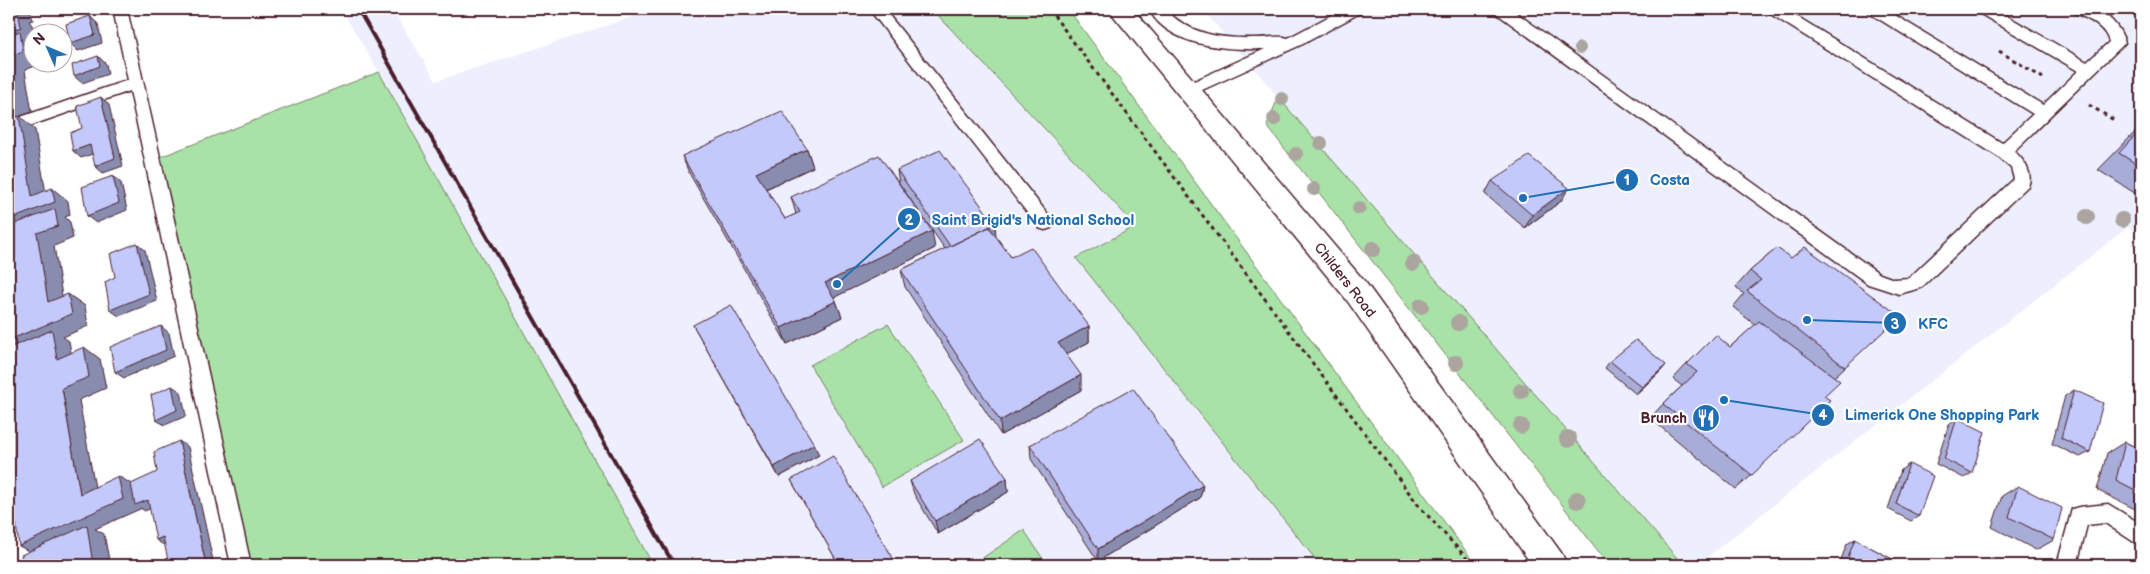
<svg xmlns="http://www.w3.org/2000/svg" width="2150" height="574" viewBox="0 0 2150 574" font-family="'Balsamiq Sans',sans-serif">
<rect width="100%" height="100%" fill="#fff"/>
<filter id="ink" filterUnits="userSpaceOnUse"><feTurbulence type="fractalNoise" baseFrequency=".02" numOctaves="2"/><feDisplacementMap in="SourceGraphic" scale="10" xChannelSelector="R" yChannelSelector="G"/><feConvolveMatrix kernelMatrix="1 2 1 2 8 2 1 2 1" color-interpolation-filters="sRGB"/></filter>
<g filter="url(#ink)">
<path fill="#edeffe" d="M341 9H392L436 81 657 9H932L1136 226 1076 258 1320 565H653L379 72Z
M1202 9H2141V235L2128 227 1697 565H1683Z"/>
<path fill="#a9e2a6" stroke="#7a8068" d="M932 9H1068L1476 565H1320L1076 258 1136 226Z
M379 72 653 565H235L150 161Z
M1278 97 1683 565H1609L1267 126Z
M888 324 964 440 882 487 810 365Z
M1024 530 1047 565H972Z"/>
<g fill="none" stroke-linecap="round" stroke-linejoin="round">
<g stroke="#4a1f2b" stroke-width="3">
<path id="service" d="M113 9H127L251 565H231L130 91 9 133V121L128 80Z
M869 9H884L1051 218 1053 223 1051 228 1045 230 1039 228Z
M1149 9H1165C1189 35 1223 39 1257 38 1267 38 1279 35 1288 38L1343 9H1362L1360 13 1303 44 1189 96 1183 94 1181 90 1183 86 1265 49C1227 50 1168 47 1149 9Z
M1494 9H1511L1880 274 1894 279 1909 278 2014 179 2011 168 1997 156 1769 13 1767 9H1785L2002 143 2033 114 1869 13 1867 9H1885L2043 105 2078 71 1979 13 1977 9H1995L2087 62 2109 42C2105 26 2088 19 2075 13L2073 9C2079 9 2087 7 2093 9 2109 14 2121 28 2125 43L2014 151C2023 159 2034 173 2028 186L1921 288 1899 294 1868 284 1496 13Z
M2108 504 2141 524V544L2134 542 2105 523 2087 525 2077 565H2057L2072 509 2079 507Z"/>
</g>
<g stroke="#4a1f2b" stroke-width="3">
<path id="secondary" d="M1108 9H1133L1366 283 1562 554 1567 565H1532L1346 299Z"/>
</g>
<path stroke="#4a1f2b" stroke-width="3" stroke-dasharray="4 4" stroke-linecap="butt" d="M1049 9 1419 506 1473 565
M1999 51 2043 78
M2089 105 2114 120"/>
<use href="#service" fill="#fff" fill-rule="evenodd"/>
<use href="#secondary" fill="#fff" fill-rule="evenodd"/>
<path stroke="#4a1f2b" stroke-width="4" d="M358 9 674 565"/>
</g>
<g fill="#aba49f">
<circle cx="1580" cy="48" r="6"/>
<circle cx="1282" cy="99" r="7"/>
<circle cx="1274" cy="119" r="7"/>
<circle cx="1321" cy="143" r="7"/>
<circle cx="1296" cy="154" r="7"/>
<circle cx="1314" cy="189" r="7"/>
<circle cx="1359" cy="208" r="7"/>
<circle cx="2087" cy="217" r="8"/>
<circle cx="2122" cy="220" r="8"/>
<circle cx="1373" cy="249" r="8"/>
<circle cx="1413" cy="263" r="8"/>
<circle cx="1421" cy="306" r="8"/>
<circle cx="1458" cy="323" r="8"/>
<circle cx="1456" cy="363" r="8"/>
<circle cx="1521" cy="391" r="8"/>
<circle cx="1521" cy="426" r="8"/>
<circle cx="1568" cy="439" r="9"/>
<circle cx="1577" cy="500" r="9"/>
</g>
<path fill="#a8add8" stroke="#4a1f2b" d="M2141 126V197L2098 170Z
M807 149 813 167 766 189 785 219 796 214 791 197 935 248 834 297 836 301 842 317 787 344 689 173 682 156Z
M897 170 996 237 1011 257 1089 326V342L1066 354 1081 390 1001 435 905 287 901 270 945 249 899 183Z
M1492 181 1561 201 1525 228 1485 194Z
M1777 248 1845 367 1834 377 1824 396 1752 475 1736 489 1650 418 1663 404 1682 386 1673 379 1687 364 1730 347 1755 325 1733 307 1744 294 1736 287 1750 271Z
M693 325 819 455 779 477Z
M1610 361 1661 371 1636 394 1605 368Z
M2074 390 2090 452 2080 457 2052 444 2065 396Z
M1957 418 1972 473 1964 478 1936 464 1949 424Z
M2125 442 2141 450V512L2097 490 2107 453Z
M1030 445 1203 485 1200 498 1098 561 1031 459Z
M1909 464 1919 516 1911 521 1888 509 1901 470Z
M1007 478 1008 492 938 534 914 494 910 481Z
M791 480 897 565H839Z
M2018 486 2054 540 2036 550 1992 527 2002 496Z
M1855 539 1903 565H1847L1840 562 1847 544Z"/>
<path fill="#888db0" stroke="#4a1f2b" d="M9 9H30L33 20 29 21 32 25 34 32H32V42H31L32 43V62H38V65L25 70 32 112 20 116 35 130 48 205 52 188 68 201 70 215 65 217 70 222 73 238 54 246 65 314 48 302 9 239V220L32 196 9 120 10 56Z
M90 16 98 24 102 43 78 51 70 43Z
M98 56 106 64 108 74 82 83 74 76Z
M101 97 109 105 123 166 103 173 95 166Z
M90 145 98 152 81 158 73 151Z
M807 149 813 167 763 190 756 173Z
M113 176 121 183 127 210 96 223 87 216Z
M1569 188 1561 201 1525 228 1532 215Z
M995 224 996 237 950 247Z
M932 231 935 248 831 299 825 283Z
M137 243 145 250 157 301 119 316 110 310Z
M68 294 85 306 88 326 63 337 69 341 74 370 9 357V340Z
M836 301 842 317 787 344 781 328Z
M161 326 169 333 174 356 124 378 115 372Z
M1089 326V342L1059 358 1058 343Z
M84 347 100 359 106 388 79 400 98 504 80 494 62 388Z
M1666 365 1661 371 1636 394 1642 387Z
M1081 375V390L1001 435 1000 421Z
M172 386 181 392 186 416 165 425 156 420Z
M179 441 188 447 214 565H206Z
M814 444 819 455 779 477 774 467Z
M118 476 135 486 148 500 157 505 145 511 140 508V509L95 529 104 534 110 565H93L38 556 19 546Z
M1007 478 1008 492 938 534 935 521Z
M1203 485 1200 498 1098 561V549Z
M163 537 165 546 156 540Z"/>
<path fill="#c3c9fb" stroke="#4a1f2b" d="M18 11 21 27 9 31V14Z
M90 16 95 35 70 43 66 24Z
M20 31 23 51 10 56 17 98 9 101V35Z
M98 56 100 66 74 76 72 65Z
M101 97 115 158 95 166 90 145 73 151 70 133 82 128 77 106Z
M782 111 807 149 756 173 785 219 800 212 791 197 879 155 932 231 825 283 836 301 781 328 682 156Z
M19 116 32 196 52 188 55 202 9 220V120Z
M2141 129V167L2119 153Z
M940 150 995 224 950 246 897 170Z
M1529 156 1569 188 1532 215 1492 181Z
M113 176 119 203 87 216 82 187Z
M55 209 58 226 37 233 48 302 68 294 72 314 9 340V226Z
M989 227 1011 257 1031 247 1089 326 1058 343 1081 375 1000 421 901 270Z
M137 243 149 294 110 310 105 282 115 277 110 254Z
M1805 247 1900 316 1845 367 1747 291 1761 280 1750 271 1777 248 1791 258Z
M731 305 814 444 774 467 693 325Z
M1759 321 1840 381 1824 396 1830 400 1752 475 1663 404 1697 372 1687 364 1716 335 1730 347Z
M161 326 166 350 115 372 110 347Z
M52 330 57 359 84 347 89 377 62 388 80 494 118 476 123 499 19 546 9 474V348Z
M1636 340 1666 365 1642 387 1610 361Z
M172 386 177 410 156 420 151 395Z
M1133 388 1203 485 1098 549 1030 445Z
M2074 390 2103 403 2090 452 2061 438Z
M1957 418 1985 432 1972 473 1944 459Z
M980 439 1007 478 935 521 910 481Z
M179 441 206 565H169L163 537 156 540 148 500 135 505 131 484 157 472 154 452Z
M2125 442 2141 450V493L2116 480Z
M833 456 897 565H839L791 480Z
M1909 464 1933 476 1919 516 1896 504Z
M2018 486 2062 508 2054 540 2009 517Z
M87 525 93 565H23L21 555Z
M1855 539 1903 565H1864L1848 557Z"/>
</g>
<defs>
<g id="restaurant-disc" transform="scale(1.4375)"><circle r="9.5" fill="#1f6fb2" stroke="#fff"/><path d="M-5-6h1v4h1v-4h1v4h1v-4h1v5L-1.5 .5V6h-2V.5L-5-1ZM5-6V6H3V1.5H1.5Q1.5-4 5-6Z" fill="#fff"/></g>
</defs>
<g fill-rule="evenodd">
<use href="#restaurant-disc" x="1706" y="418"/>
</g>
<g text-anchor="middle" dominant-baseline="central" stroke-width="4.5" stroke-linejoin="round" paint-order="stroke">
<g font-size="14" fill="#4a1f2b" stroke="#fff">
<text transform="translate(1345 280) rotate(52)">Childers Road</text>
</g>
<g font-size="14" font-weight="bold" fill="#4a1f2b" stroke="#fff" text-anchor="end">
<text x="1687" y="418">Brunch</text>
</g>
</g>
<path fill="none" stroke="#1f6fb2" stroke-width="2" d="M1523 198L1627 180M837 284L909 219M1807 320L1895 323M1724 400L1823 415"/>
<g fill="#1f6fb2" stroke="#fff" stroke-width="2">
<circle cx="1523" cy="198" r="5"/>
<circle cx="837" cy="284" r="5"/>
<circle cx="1807" cy="320" r="5"/>
<circle cx="1724" cy="400" r="5"/>
<circle cx="1627" cy="180" r="12"/>
<circle cx="909" cy="219" r="12"/>
<circle cx="1895" cy="323" r="12"/>
<circle cx="1823" cy="415" r="12"/>
</g>
<g font-size="15" text-anchor="middle" font-weight="bold" fill="#fff">
<text x="1627" y="185">1</text>
<text x="909" y="225">2</text>
<text x="1895" y="329">3</text>
<text x="1823" y="420">4</text>
</g>
<g font-size="15" text-anchor="middle" font-weight="bold" fill="#1f6fb2" stroke="#fff" stroke-width="4.5" stroke-linejoin="round" paint-order="stroke">
<text x="1670" y="185">Costa</text>
<text x="1033" y="225">Saint Brigid's National School</text>
<text x="1933" y="329">KFC</text>
<text x="1942" y="420">Limerick One Shopping Park</text>
</g>
<rect width="2150" height="574" fill="none" stroke="#fff" stroke-width="30"/>
<rect x="15" y="15" width="2120" height="544" fill="none" stroke="#4a1f2b" stroke-width="2" filter="url(#ink)"/>
<g transform="translate(48 48) rotate(315)"><circle r="24" fill="#ffffff" stroke="#b7a5aa"/>
<path d="M0-4L9 19L0 12L-9 19Z" fill="#1f6fb2"/>
<text y="-8" font-size="14" font-weight="bold" text-anchor="middle" fill="#4a1f2b">N</text>
</g>
</svg>
